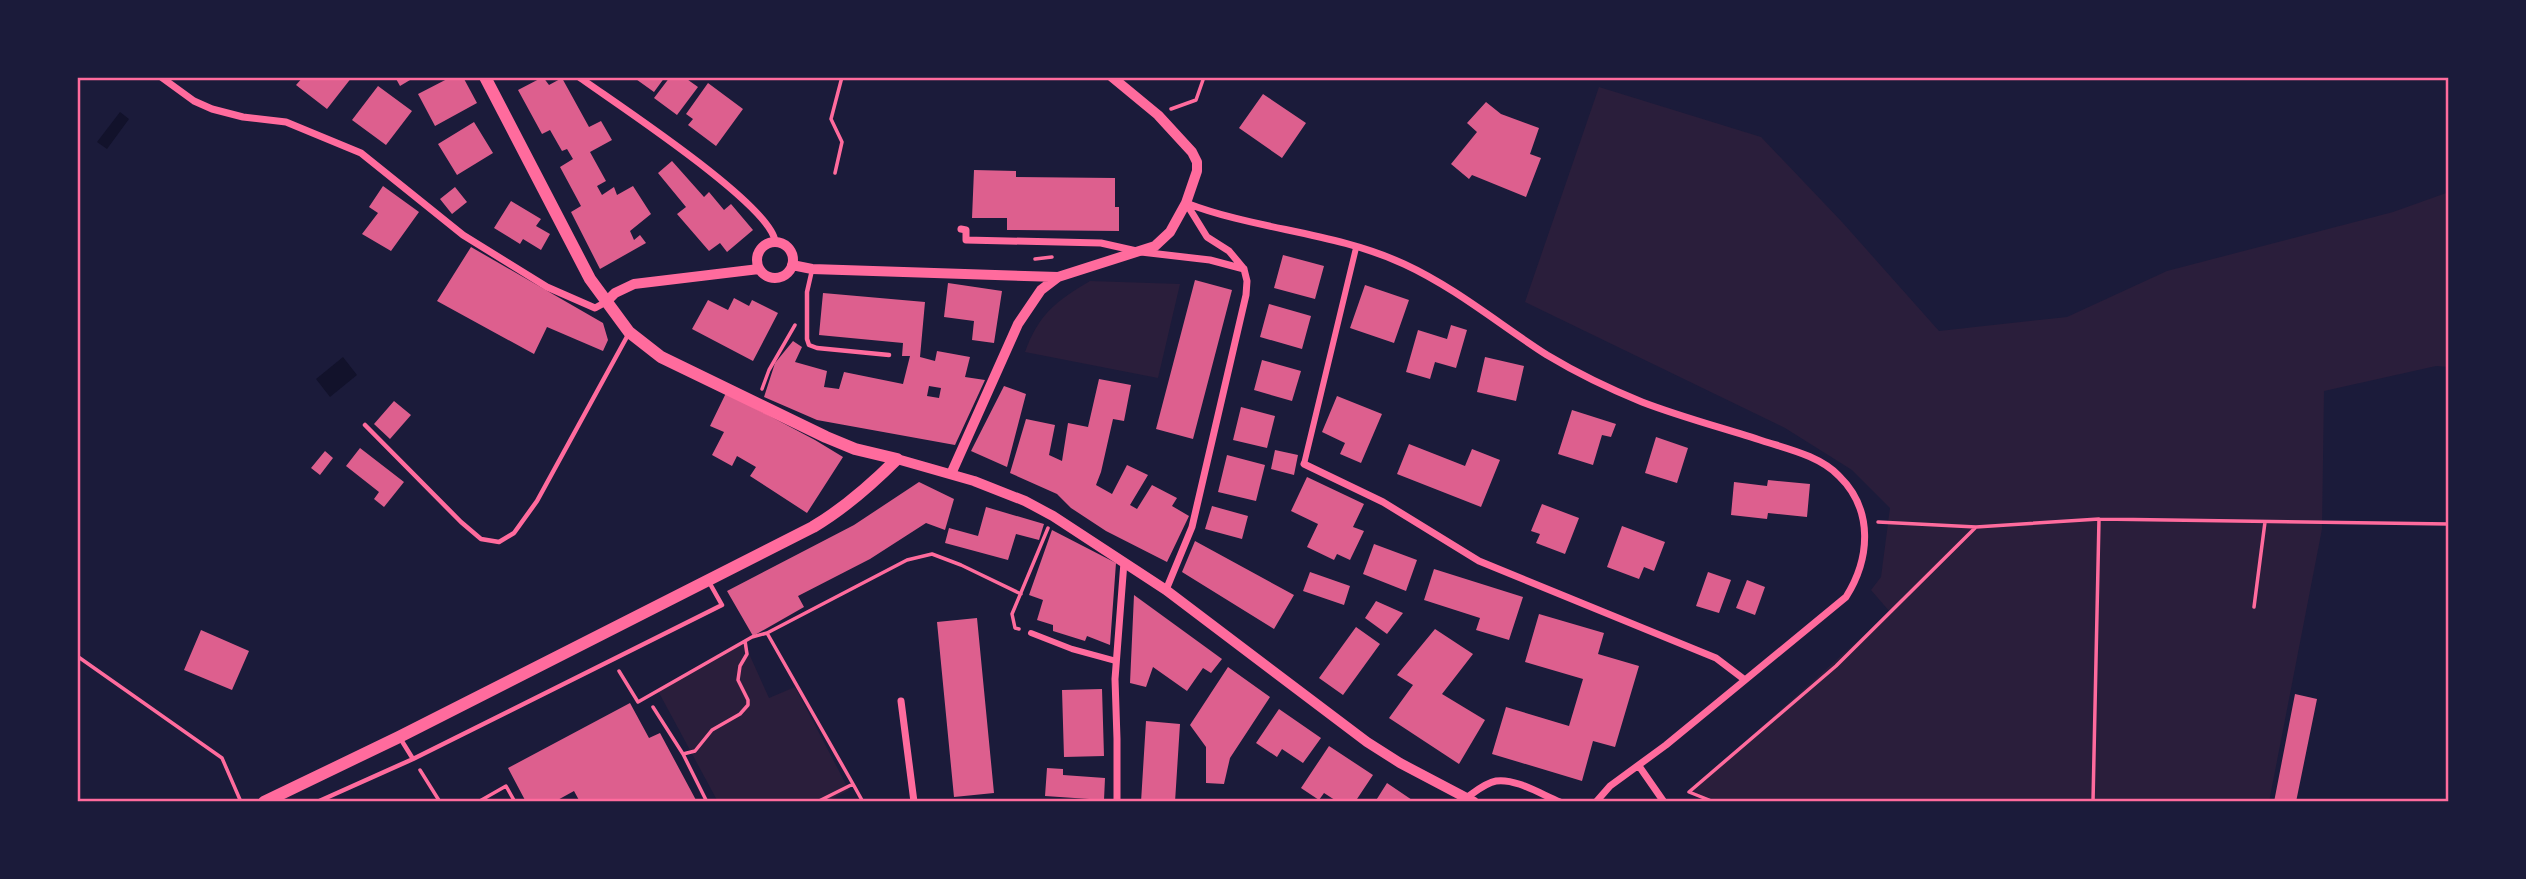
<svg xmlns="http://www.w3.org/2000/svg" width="2526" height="879" viewBox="0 0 2526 879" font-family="Rubik,sans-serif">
<rect width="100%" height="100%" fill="#1b1b3a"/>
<path fill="#2a1e3b" d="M1599 87 1761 137 1842 222 1939 331 2067 317 2167 271 2393 212 2449 192V367L2436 366 2324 391 2322 529 2269 802H1715L1689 792 1890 612 1871 590 1881 577 1890 508 1852 470 1785 428 1525 302Z
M1090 281 1180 284 1158 378 1025 352C1039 314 1056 301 1090 281Z
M752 637 746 647 769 698 795 687 849 790 826 802H718L657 689Z"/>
<path fill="#12122b" d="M120 112 129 119 107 149 97 142Z
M343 357 357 375 330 397 316 379Z"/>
<path fill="#dd5f8e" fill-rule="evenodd" d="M303 77H352L327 109 296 85Z
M395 77H415L400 86Z
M451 77H463L477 103 435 126 418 94Z
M543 77 549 85 562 78 589 127 601 121 612 140 590 152 606 181 597 186 602 195 614 187 617 195 633 186 651 214 630 231 634 240 640 235 646 243 600 269 571 212 581 206 560 167 573 159 567 149 562 151 550 130 542 134 518 90Z
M633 77H665L654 92Z
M670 77H684L698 87 677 115 654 98Z
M708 83 743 109 716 146 688 125 693 119 686 114Z
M378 86 412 111 386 145 352 120Z
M1263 94 1306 123 1282 158 1239 128Z
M1486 102 1501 114 1539 128 1530 154 1541 158 1526 197 1472 175 1469 179 1451 164 1477 132 1467 123Z
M474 122 493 153 457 175 438 144Z
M672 161 704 197 709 192 724 210 731 204 753 230 727 252 720 243 709 251 677 214 686 207 658 173Z
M974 170 1016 171V177L1115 178V207H1119V231L1007 230V218H972Z
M383 186 419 212 391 251 362 234 378 213 369 207Z
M455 187 467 202 452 214 440 199Z
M511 201 541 219 536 226 550 234 541 250 523 239 520 244 494 228Z
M471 247 603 323 608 340 603 351 547 327 534 354 437 301Z
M1283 255 1324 266 1315 299 1274 288Z
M1195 280 1232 290 1193 439 1156 429Z
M948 283 1002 291 994 343 972 340 974 321 944 317Z
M1365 285 1409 300 1394 343 1350 328Z
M823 293 925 302 920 357 935 361 937 351 970 357 965 377 985 380 955 445 817 420 764 397 775 363 793 341 802 347 795 362 827 371 824 387 839 389 844 372 903 384 910 356H902L903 343 819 335ZM929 386 941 388 939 398 927 396Z
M734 298 749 306 752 300 778 313 753 361 692 329 708 300 728 310Z
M1269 304 1311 316 1302 349 1260 337Z
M1451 325 1467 330 1456 368 1435 362 1430 379 1406 372 1418 330 1447 339Z
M1485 357 1524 366 1516 401 1477 392Z
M1262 360 1301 371 1292 401 1254 390Z
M1099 379 1131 385 1124 421 1113 419 1101 472 1096 485 1112 494 1127 465 1148 475 1130 505 1137 509 1152 485 1177 498 1172 506 1189 516 1167 562 1106 531 1071 508 1057 494 1010 473 1026 419 1055 425 1049 455 1062 461 1068 423 1088 427Z
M1004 386 1026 394 1007 467 971 451Z
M726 393 815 440 843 457 807 513 750 476 756 467 737 456 732 466 712 455 724 432 710 426Z
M1337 396 1382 414 1361 463 1340 454 1345 443 1322 432Z
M394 401 411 415 390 439 374 424Z
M1241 407 1275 416 1267 448 1233 440Z
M1572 410 1616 424 1611 437 1602 435 1593 465 1558 454Z
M1656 437 1688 448 1677 483 1645 473Z
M1409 444 1465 466 1472 449 1500 460 1481 507 1397 474Z
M360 448 404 482 384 507 374 499 379 492 346 466Z
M1275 450 1298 455 1294 475 1271 469Z
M325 451 333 458 320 475 311 468Z
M1227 455 1265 465 1256 501 1218 492Z
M1307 477 1364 504 1353 527 1364 531 1350 560 1337 554 1334 560 1307 547 1318 524 1291 511Z
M1768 480 1810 484 1807 517 1768 513 1767 519 1731 515 1734 482 1767 486Z
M919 482 954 499 945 530 926 523 870 559 798 596 804 607 753 636 727 591 854 525Z
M1542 504 1579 518 1565 554 1536 543 1540 534 1531 531Z
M1212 506 1248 516 1242 539 1205 529Z
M986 507 1044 524 1039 540 1016 534 1008 560 945 543 949 528 978 536Z
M1622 526 1665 542 1654 571 1644 567 1639 579 1607 567Z
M1052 530 1116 563 1110 645 1087 636 1085 641 1053 631V625L1037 620 1043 600 1029 595Z
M1195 541 1294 595 1274 629 1182 572Z
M1374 544 1417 560 1406 591 1363 574Z
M1434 569 1523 597 1509 640 1476 630 1480 618 1424 600Z
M1310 572 1350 586 1344 605 1303 591Z
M1708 572 1731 580 1719 613 1696 606Z
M1747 580 1765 587 1755 615 1736 608Z
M1134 595 1222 659 1211 673 1203 668 1187 691 1153 667 1146 687 1130 683Z
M1376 601 1403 613 1387 634 1365 618Z
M1539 614 1604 633 1598 654 1639 666 1615 747 1593 741 1582 781 1492 754 1506 707 1569 726 1583 679 1525 662Z
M977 618 994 793 954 797 937 622Z
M1356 627 1380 644 1343 695 1319 678Z
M1435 629 1473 654 1442 694 1485 720 1459 764 1389 718 1413 685 1397 675Z
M201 630 249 651 232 690 184 670Z
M1228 667 1270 697 1230 758 1224 784 1206 783V747L1190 725Z
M1102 689 1104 756 1064 757 1062 690Z
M2295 694 2317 699 2296 802H2274Z
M630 703 649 738 660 733 697 802H580L574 791 554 802H526L508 768Z
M1279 709 1321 738 1303 763 1282 749 1277 757 1256 743Z
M1146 721 1180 724 1175 802H1141Z
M1329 746 1373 775 1355 802H1338L1324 793 1319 800 1301 788Z
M1047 768 1063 769V775L1105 778 1104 800 1045 796Z
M1387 783 1415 802H1375Z"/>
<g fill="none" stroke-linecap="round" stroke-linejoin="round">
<path stroke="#ff6b9d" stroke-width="3.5" d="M1171 109 1196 100 1204 77
M835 173 842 142 831 119 842 77
M1035 259 1052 257
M762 389 769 370 795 325
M1878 522 1976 527 2099 519 2449 524
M2254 607 2265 522
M1019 629 1015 628 1012 614 1048 528
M77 656 222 758 241 802
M619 671 638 702 752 637 767 633
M653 707 683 754 707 802
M683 754 695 751 712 730 740 714 748 705V700L738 680 740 666 747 654 745 641
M420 770 440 802
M853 784 767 633 907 560 932 554 961 565 1021 594
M478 802 506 786 515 802
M817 802 853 784 863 802
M1714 802 1689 792 1836 666 1975 528
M2093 802 2099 519"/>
<path stroke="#ff6b9d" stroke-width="4.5" d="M812 270 807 292V339L809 345 817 348 889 355
M365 425 461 522 481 539 499 542 514 533 537 501 629 333
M400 738 413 759 722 605 709 582
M317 802 413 759"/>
<path stroke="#ff6b9d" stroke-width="6" d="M1304 464 1356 248
M1031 633 1072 649 1116 661"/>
<path stroke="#ff6b9d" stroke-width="7" d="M161 77 194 101 212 109 243 117 286 122 361 153 463 235 547 287 595 308 606 302
M579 77C615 103 770 204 775 241
M1186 203C1256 230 1335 232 1404 264 1456 288 1500 325 1547 355 1577 373 1610 389 1642 402 1681 417 1723 428 1763 441 1788 449 1820 456 1839 476 1874 510 1870 559 1846 597L1666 745 1610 786 1596 802
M961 229 966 230V240L1101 243 1141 252 1210 260 1244 269
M1304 464 1383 502 1479 561 1716 658 1745 680
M1166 590 1192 527 1246 295 1247 281 1244 269 1229 251 1207 237 1186 203
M901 701 914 802
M1639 766 1664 802
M1466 798C1475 792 1485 783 1496 781 1516 778 1542 795 1560 802
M1117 802V739L1115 679 1124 562"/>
<path stroke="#ff6b9d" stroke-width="10" d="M757 260a18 18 0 1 1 36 0a18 18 0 1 1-36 0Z
M792 265 812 269 1058 277
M606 302 615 293 634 284 759 269
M897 459 974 481 1025 501 1053 516 1166 590 1367 742 1400 763 1474 802
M951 474 1018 324 1041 290 1058 277 1155 246 1170 232 1186 203 1197 171V162L1192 152 1158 115 1112 77"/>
<path stroke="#ff6b9d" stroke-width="12" d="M264 802 399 737 813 527C845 508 870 486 897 459L855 449 826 437 661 357 629 332 590 279 485 77"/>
</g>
<rect width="2526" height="879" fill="none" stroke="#1b1b3a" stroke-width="158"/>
<rect x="79" y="79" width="2368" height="721" fill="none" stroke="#ff6b9d" stroke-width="2.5"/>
</svg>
